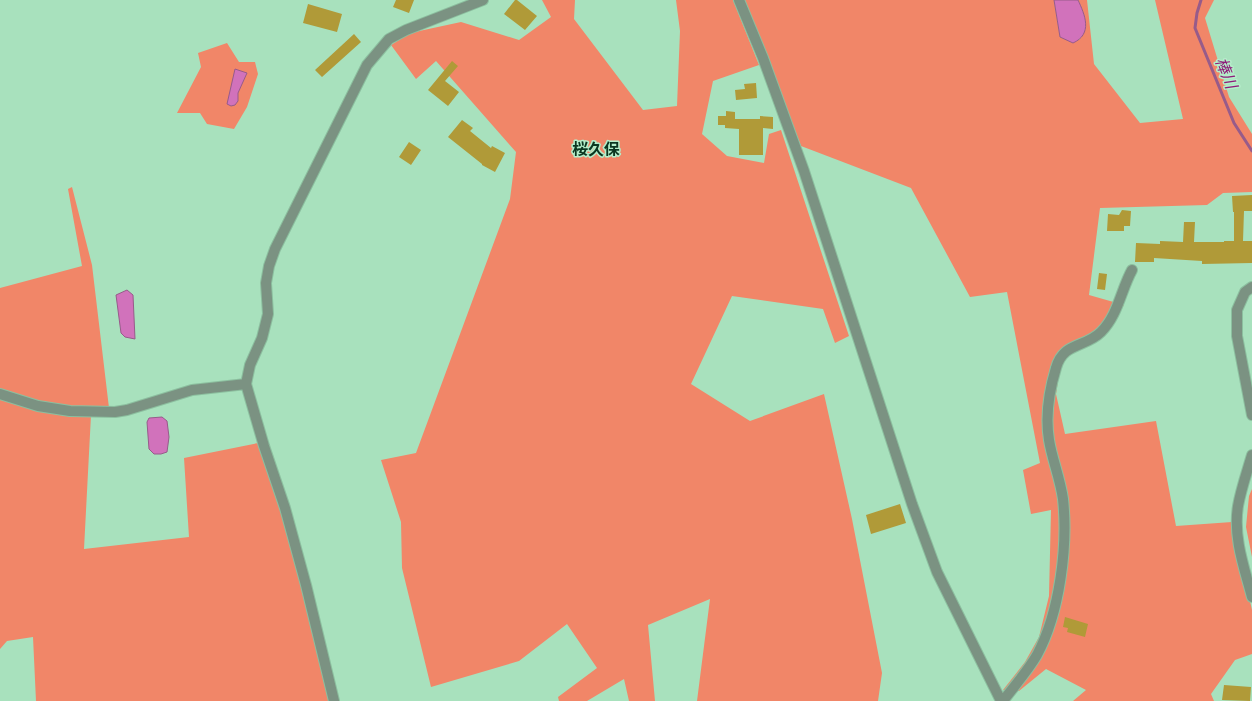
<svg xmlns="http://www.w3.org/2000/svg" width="1252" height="701" viewBox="0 0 1252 701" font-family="Karla,'Noto Sans JP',sans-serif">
<rect width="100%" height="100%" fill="#a8e1bd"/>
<path fill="#f18668" d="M542 0H575L574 19 643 110 677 106 680 31 676 0H733L759 65 713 81 702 134 727 156 764 163 769 134 781 130 849 336 835 343 823 309 732 296 691 384 750 421 824 394 852 519 882 673 878 701H697L710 599 648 625 655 701H629L624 679 587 701H559L558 697 597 668 567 624 519 661 431 687 402 568 401 522 381 460 416 453 510 199 516 152 436 61 416 79 391 45 410 33 461 22 519 40 551 17Z
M744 0H1054L1060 37 1079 40C1090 27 1084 14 1078 0H1087L1094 64 1140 123 1183 119 1155 0H1214L1205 18 1229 97 1252 134V192L1223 193 1207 205 1100 208 1089 295 1124 305 1104 334 1067 355 1060 368 1056 394 1065 434 1156 421 1176 526 1232 522 1252 610V654L1235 660 1211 694 1214 701H1073L1086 690 1046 669 1019 691 1003 690 1025 662 1039 637 1049 596 1051 510 1031 514 1023 470 1040 463 1007 292 970 297 911 188 801 146Z
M227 43 239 62H255L258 74 247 107 234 129 207 124 200 113H177L201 67 198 53Z
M72 187 92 265 109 408 91 415 84 549 189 537 184 458 258 443 283 516 331 701H36L33 637 7 641 0 649V288L82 266 68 189Z
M1252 489V557L1246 527 1249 496Z"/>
<path fill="#d172bb" stroke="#975b8a" d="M1054 0H1078C1085 15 1093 34 1073 43L1060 37Z
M235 69 247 73 238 93V101L235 105 231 106 227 104Z
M127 290 133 295 135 339 125 337 121 333 116 295Z
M162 417 167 421 169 437 167 452 161 454H154L149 449 147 422 149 418Z"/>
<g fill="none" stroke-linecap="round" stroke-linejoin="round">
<path stroke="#975b8a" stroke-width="3" d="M1201 0 1197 13 1195 28 1234 123 1252 151"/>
</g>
<path fill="#b09a38" d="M396 0H414L409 13 393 7Z
M515 0H517L537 16 525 30 504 14Z
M308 4 342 14 337 32 303 23Z
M354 34 361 42 322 77 315 70Z
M452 61 458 66 445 81 459 92 448 106 428 90Z
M756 83 757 98 736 100 735 90 745 89 744 84Z
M726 111 735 112V119H760V116L773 117V129L763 128V155H739V129L725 128V125H718V116H726Z
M462 120 473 128 470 131 491 148 492 146 505 153 495 172 482 165V164L448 137Z
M409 142 421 150 411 165 399 157Z
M1252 195V211H1244L1243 241H1252V263L1202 264V261L1154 258V262H1135L1136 243 1160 244V241L1183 242 1184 222H1195L1194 242H1224V241H1234V212H1233L1232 196Z
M1122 210 1131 211 1130 226H1124V231H1107L1108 214 1119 215Z
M1099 273 1107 274 1105 290 1097 289Z
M900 504 906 523 871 534 866 515Z
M1065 617 1088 624 1085 637 1067 632 1068 628 1063 627Z
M1224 685 1251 687 1250 701 1222 700Z"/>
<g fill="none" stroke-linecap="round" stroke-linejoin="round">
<g stroke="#8cbf9f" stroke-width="12">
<path id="minor" d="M739 0 763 58 804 171 912 504 937 572 1001 701
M1252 287 1245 292 1237 310V336L1252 415
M0 394 38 406 70 411 115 412 127 410 192 390 246 384
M1252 455C1247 472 1241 489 1238 506 1233 537 1244 567 1252 597
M334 701 306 585 285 508 264 446 246 384 250 365 262 338 268 314 266 283 269 266 275 249 367 65 389 39 406 30 483 0
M1003 701C1015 685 1027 672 1037 655 1060 612 1068 546 1063 499 1060 478 1052 459 1049 440 1045 415 1049 391 1056 368 1063 342 1085 348 1101 332 1118 315 1121 290 1132 270"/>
</g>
<use href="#minor" stroke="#7b9282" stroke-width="10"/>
</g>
<g text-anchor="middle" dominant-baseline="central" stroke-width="3" stroke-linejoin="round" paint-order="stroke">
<g font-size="16" font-style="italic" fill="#8e1b7a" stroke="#b5eeca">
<text transform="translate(1226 73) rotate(68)">棒川</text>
</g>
<g font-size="16" font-weight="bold" fill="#0b3620" stroke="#b5eeca">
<text x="596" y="149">桜久保</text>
</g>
</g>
</svg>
